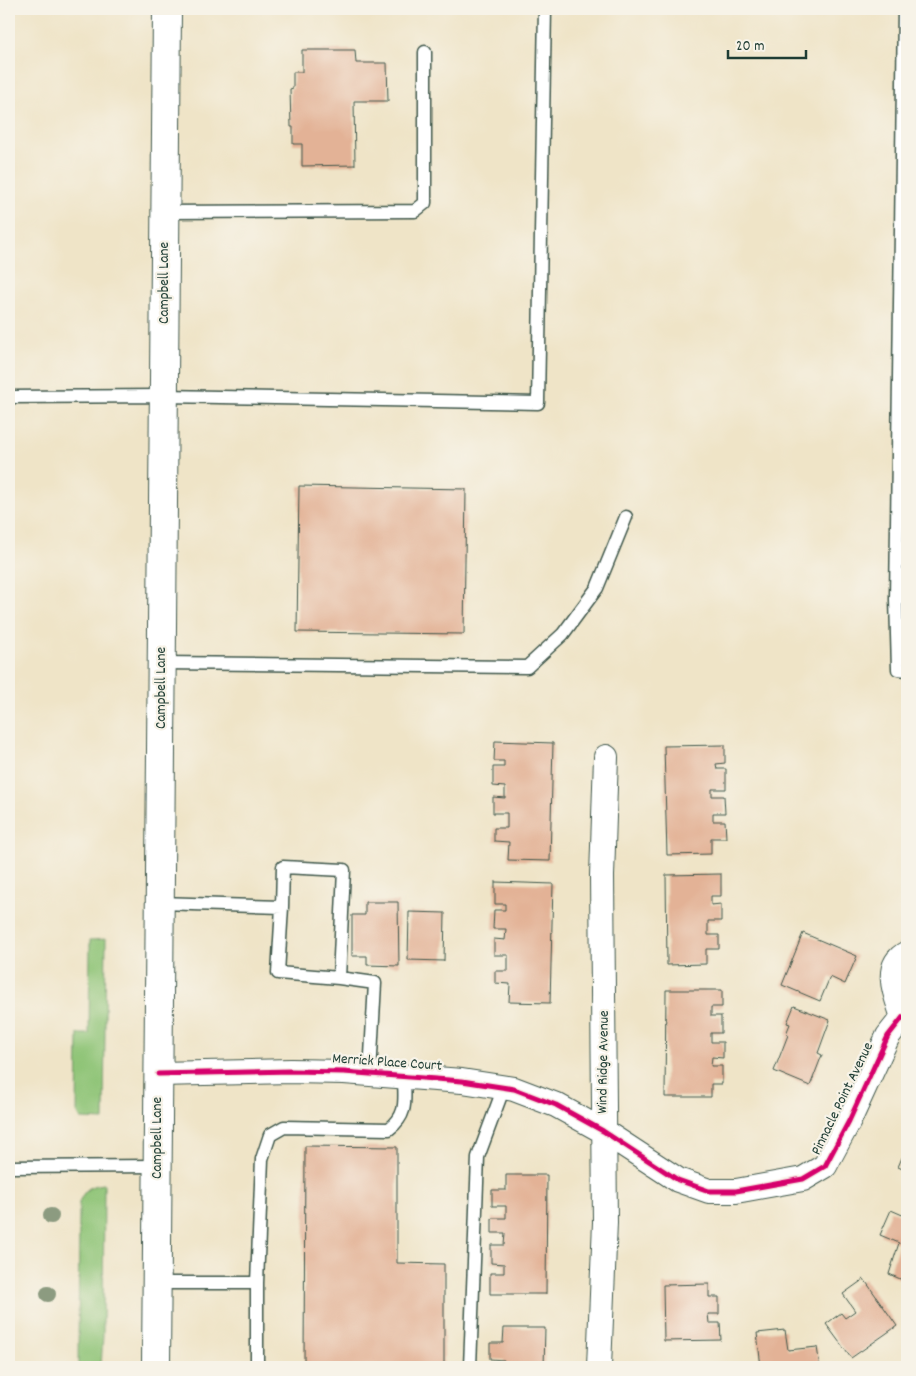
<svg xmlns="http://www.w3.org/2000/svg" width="916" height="1376" viewBox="0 0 916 1376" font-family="Dekko,sans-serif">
<rect width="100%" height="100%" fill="#f7f3e8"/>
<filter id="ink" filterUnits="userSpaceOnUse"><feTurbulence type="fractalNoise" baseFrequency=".02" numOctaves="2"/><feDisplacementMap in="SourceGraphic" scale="10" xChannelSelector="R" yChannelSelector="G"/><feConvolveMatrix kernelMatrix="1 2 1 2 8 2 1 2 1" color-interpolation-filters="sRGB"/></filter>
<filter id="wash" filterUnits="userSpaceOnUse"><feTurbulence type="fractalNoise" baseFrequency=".0096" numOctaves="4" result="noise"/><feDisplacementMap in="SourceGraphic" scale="20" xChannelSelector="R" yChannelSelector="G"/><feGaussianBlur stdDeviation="1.12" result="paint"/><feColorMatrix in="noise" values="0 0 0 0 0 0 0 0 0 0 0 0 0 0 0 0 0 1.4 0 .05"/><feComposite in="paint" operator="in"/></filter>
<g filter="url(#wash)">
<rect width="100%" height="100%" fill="#efe4c7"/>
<path fill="#8fc477" stroke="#578056" d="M106 939 104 1120 81 1119 77 1112 78 1034H89L90 940Z
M104 1184 103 1335 101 1367H78L79 1202C85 1189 89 1186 104 1184Z"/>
<g id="blocks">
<path fill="#e3b296" d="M302 50H355L356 63H387L388 101H354L355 165 302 166V144H293V127H291L290 89 293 88V72H302Z
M299 486 466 489 464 634 297 632Z
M495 741 553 743 550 861 508 860 509 842 494 841V828H507V813H493V797L505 798V787L493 786V767H504V761H494Z
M725 745V763L716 764 717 769H726V789H712V796H724L725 813H713V821H725L726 838H711V854L667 855 664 746Z
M721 874V896H711V905L721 904V921H708V935H719V949H706V964L667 965 666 875Z
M495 882 553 884 550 1003 509 1002 510 984 495 983V971H508V955H494V939L505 940 506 929H493L494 910H505V904H495Z
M365 902H398L399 966 367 965V956H352V915H365Z
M409 912 445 913 444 961 408 960Z
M803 933 857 956 845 984 830 977 820 1001 782 985Z
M666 990H722V1007H711V1016H721V1033H711V1042H723V1058L712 1057 711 1066H722V1084H711V1097H665Z
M794 1006 830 1020 818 1053 822 1055 810 1086 774 1071 788 1035 786 1034 790 1024 787 1023Z
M9 1039H12L11 1107 9 1106Z
M305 1146 397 1147V1263L444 1264V1367H304Z
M907 1146V1171L898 1167Z
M506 1175H547L546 1294H490V1273H504V1264L491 1263V1245H504L505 1233H492V1218H506V1206H492V1190H506Z
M891 1210 907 1217V1282L889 1274 899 1243 880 1235Z
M864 1279 897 1326 851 1358 826 1324 841 1313 845 1318 855 1311 843 1294Z
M709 1284V1297H719V1314H708L709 1323H720L721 1340 664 1341 663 1285Z
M504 1328H545L544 1367H504V1360L490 1359V1343H503Z
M785 1330 788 1350 817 1347 820 1367H761L757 1333Z
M664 1365H713V1367H664Z"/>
</g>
</g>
<g filter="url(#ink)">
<use href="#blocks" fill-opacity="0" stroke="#3e564a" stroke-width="1"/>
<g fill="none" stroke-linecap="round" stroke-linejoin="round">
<g stroke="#3e564a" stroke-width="15">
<path id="service" d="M904 9 896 599 898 669 907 670
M165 212 415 211 425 203V52
M9 397 164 396 538 403 545 9
M162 663 527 667 563 634 597 588 626 517
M160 903 282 907 283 867 344 870 339 978 375 983 370 1074
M282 907 278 973 339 978
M9 1167 158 1166
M157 1283H257V1367
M257 1283 262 1159 270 1135 284 1127 389 1129C409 1114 404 1099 404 1076
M470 1367 478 1157 504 1087"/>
</g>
<g stroke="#3e564a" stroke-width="26">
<path id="minor" d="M907 953C882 966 896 996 903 1017L907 1011
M158 1074 291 1071 344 1072 462 1081 514 1089 556 1105 603 1131 678 1180 709 1191H736L803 1179 825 1166 849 1121 888 1036 903 1017
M599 1367 605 1222 602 876 606 757"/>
</g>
<g stroke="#3e564a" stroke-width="30">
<path id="primary" d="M156 1367 167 9"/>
</g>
<use href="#service" stroke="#fff" stroke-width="12"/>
<use href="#minor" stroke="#fff" stroke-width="24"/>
<use href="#primary" stroke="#fff" stroke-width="28"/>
<g stroke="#f7f3e8" stroke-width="8">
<path id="cycleway" d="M158 1074 291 1071 344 1072 462 1081 514 1089 556 1105 603 1131 678 1180 709 1191H736L803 1179 825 1166 849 1121 888 1036 903 1017"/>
</g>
<use href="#cycleway" stroke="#d6006c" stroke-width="5"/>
</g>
<g fill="#8c9b80">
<circle cx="51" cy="1216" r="8"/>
<circle cx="48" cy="1294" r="8"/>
</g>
</g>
<g text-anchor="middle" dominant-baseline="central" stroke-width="4.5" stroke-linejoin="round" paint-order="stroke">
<g font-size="15" fill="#1f3d34" stroke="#f7f3e8">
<text transform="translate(165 283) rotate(-90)">Campbell Lane</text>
<text transform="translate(162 688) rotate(-90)">Campbell Lane</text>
<text transform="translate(604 1062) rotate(-89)">Wind Ridge Avenue</text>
<text transform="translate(387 1063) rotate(4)">Merrick Place Court</text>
<text transform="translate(843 1099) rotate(-64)">Pinnacle Point Avenue</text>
<text transform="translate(158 1138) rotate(-90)">Campbell Lane</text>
</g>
</g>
<rect width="916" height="1376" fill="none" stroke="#f7f3e8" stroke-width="30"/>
<path d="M728 50v8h78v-8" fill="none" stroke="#1f3d34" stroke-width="2.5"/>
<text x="736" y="50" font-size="15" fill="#1f3d34" stroke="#f7f3e8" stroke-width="4" paint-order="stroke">20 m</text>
</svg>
